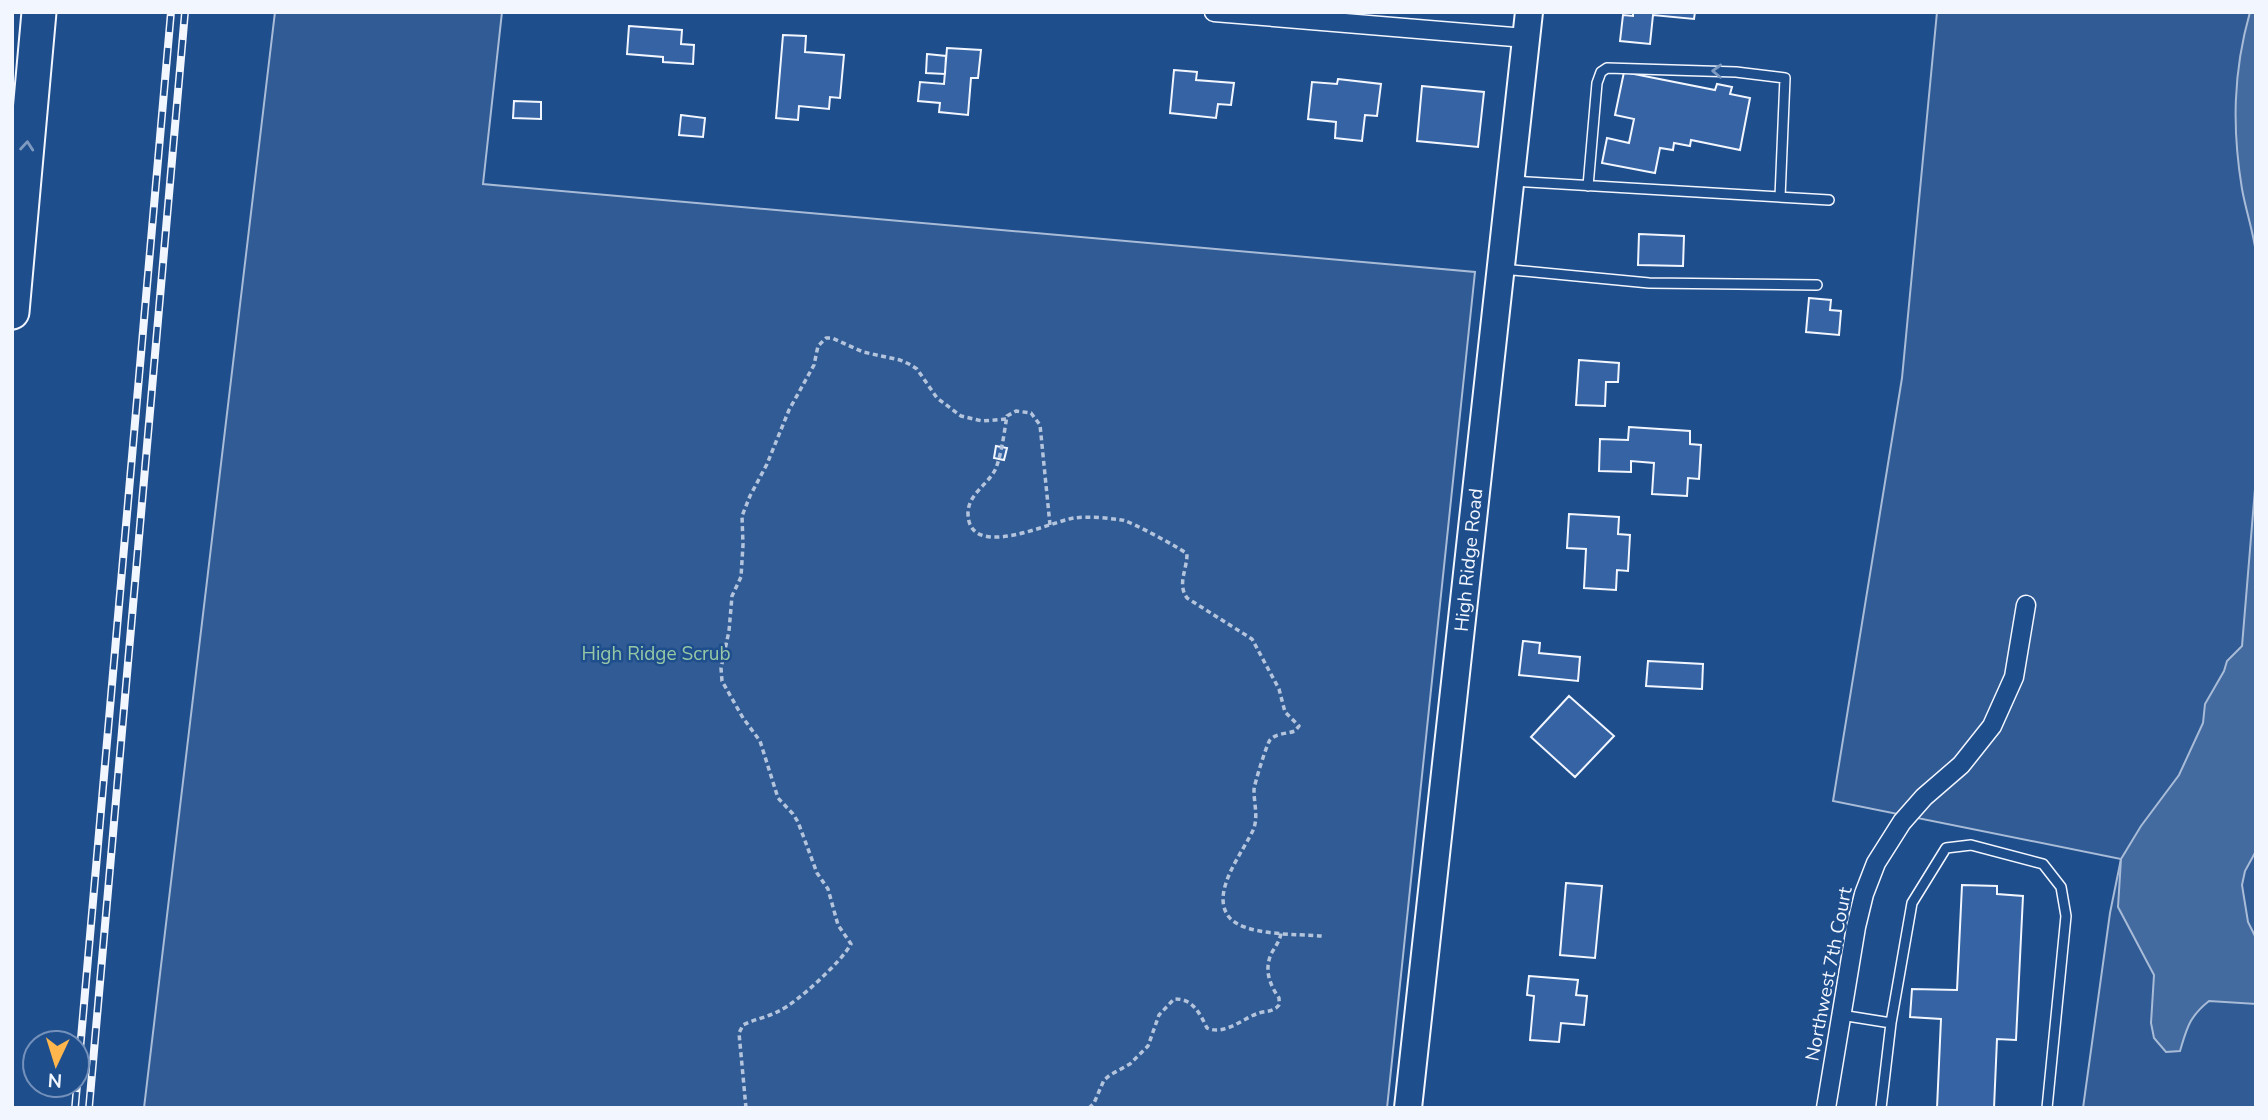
<svg xmlns="http://www.w3.org/2000/svg" width="2268" height="1120" viewBox="0 0 2268 1120" font-family="'Nunito Sans',sans-serif">
<rect width="100%" height="100%" fill="#1f4e8c"/>
<path fill="#305b95" stroke="#a8bbd7" stroke-width="2" d="M275 12H502L483 184 1475 272 1387 1108H144Z
M1937 12H2256V1108H2083L2110 913 2121 859 1833 801 1902 378Z"/>
<path fill="#446ba0" stroke="#a8bbd7" stroke-width="2" d="M2250 12H2256V253C2253 231 2246 211 2242 189 2232 128 2233 72 2250 12Z
M2256 477V851L2245 871 2242 885 2248 922 2256 938V1004L2209 1001C2189 1017 2187 1028 2180 1051L2166 1052 2154 1038 2151 1023 2154 975 2118 907 2121 859 2141 826 2179 775 2203 723 2205 704 2224 671 2227 661 2242 646Z"/>
<path fill="#3563a3" stroke="#f2f6ff" stroke-width="2" d="M1633 12H1695L1694 19 1653 15 1650 44 1620 41 1623 15 1633 16Z
M629 26 682 30 681 44 694 45 693 64 663 62V57L627 54Z
M783 35 806 36 805 52 844 55 840 98 830 97 829 109 799 106 798 120 776 118Z
M947 48 981 50 978 78H971L968 115 939 112 940 103 918 101 920 82 944 84Z
M927 54 946 56 945 74 926 73Z
M1174 70 1197 72 1196 80 1234 83 1231 105 1218 104 1216 118 1170 113Z
M1624 72 1715 90 1717 84 1732 87 1730 94 1750 98 1740 150 1691 140 1690 146 1674 143 1673 150 1660 148 1655 173 1602 163 1607 138 1629 143 1634 119 1615 115Z
M1338 79 1381 84 1377 116 1365 115 1362 141 1335 138 1336 122 1308 119 1312 82 1337 84Z
M1422 86 1484 92 1478 147 1417 141Z
M514 101 541 102V119L513 118Z
M681 115 705 118 703 137 679 135Z
M1639 234 1684 236 1683 266 1638 265Z
M1809 298 1831 300 1830 310 1841 311 1839 335 1806 332Z
M1579 360 1619 363 1618 382H1606L1605 406 1576 405Z
M1629 427 1690 431V444L1701 445 1699 479 1688 478 1687 496 1652 494 1654 463 1631 461V472L1599 471 1600 439 1628 440Z
M996 446 1007 448 1004 460 994 458Z
M1569 514 1619 517 1618 534 1630 535 1628 571 1617 570 1616 590 1584 588 1586 549 1567 548Z
M1523 641 1540 643 1539 653 1580 657 1578 681 1519 675Z
M1648 661 1703 664 1702 689 1646 686Z
M1569 696 1614 736 1575 777 1531 737Z
M1566 883 1602 886 1595 958 1560 955Z
M1962 885 1997 886V894L2023 896 2016 1040 1997 1039 1994 1108H1937L1941 1019 1910 1017 1912 989 1957 990Z
M1529 976 1578 980 1576 995 1587 996 1584 1025 1561 1023 1559 1042 1530 1040 1534 996 1527 995Z"/>
<g fill="none" stroke-linecap="round" stroke-linejoin="round">
<g stroke="#f2f6ff" stroke-width="12">
<path id="lane" d="M1512 181 1829 200
M1588 186 1597 83 1601 72 1607 68 1736 72 1785 78 1780 197
M1502 269 1649 283 1817 285
M1841 1015 1891 1023
M1881 1108 1891 1023 1912 903 1946 848 1971 845 2043 864 2061 887 2066 916 2047 1108"/>
</g>
<g stroke="#f2f6ff" stroke-width="21">
<path id="street" d="M1214 12 1526 38
M1826 1108 1856 927 1864 894 1876 863 1902 822 1924 797 1961 765 1992 726 2014 677 2026 605"/>
</g>
<g stroke="#f2f6ff" stroke-width="30">
<path id="secondary" d="M1408 1108 1529 12"/>
</g>
<g stroke="#f2f6ff" stroke-width="37">
<path id="highway" d="M12 312 39 12"/>
</g>
<path stroke="#b3c4dc" stroke-width="3.5" stroke-dasharray="5 3.5" stroke-linecap="butt" d="M1050 525 1040 425 1031 413 1016 411 1007 416C1004 433 1002 452 996 468 989 484 969 493 968 512 967 563 1052 521 1074 518 1089 516 1107 518 1122 520 1128 520 1182 549 1187 554 1187 570 1177 584 1187 598L1252 639 1279 689 1285 712 1299 726 1295 731C1287 734 1276 733 1270 740 1267 743 1254 785 1254 790 1254 804 1258 815 1254 828 1245 850 1209 892 1229 917 1244 936 1298 934 1322 936
M746 1108 739 1033 743 1025C755 1019 768 1017 779 1011 797 1003 842 961 851 944L838 925 828 889 817 873 798 822 793 814 778 798 760 741 743 718 722 681 721 668 729 631 732 596 741 577 743 545 742 516 750 496 767 464 789 410 814 365 818 346 826 338H832L863 352 900 360 909 364 917 369 937 398 961 416 982 421 1007 419
M1089 1108 1094 1103 1104 1080 1110 1075 1130 1064 1148 1046 1159 1015 1174 999C1193 998 1200 1014 1207 1028 1225 1036 1243 1018 1259 1013 1265 1011 1271 1012 1276 1008 1281 1004 1279 1004 1279 998 1270 985 1264 971 1271 954 1275 947 1280 941 1281 933"/>
<use href="#lane" stroke="#1f4e8c" stroke-width="9"/>
<use href="#street" stroke="#1f4e8c" stroke-width="18"/>
<use href="#secondary" stroke="#1f4e8c" stroke-width="26"/>
<use href="#highway" stroke="#1f4e8c" stroke-width="33"/>
<g stroke="#f2f6ff" stroke-width="8">
<path id="rail" d="M77 1084 171 12
M75 1108 77 1085
M89 1108 185 12"/>
</g>
<use href="#rail" stroke="#1f4e8c" stroke-width="5" stroke-dasharray="16" stroke-linecap="butt"/>
</g>
<defs><path id="oneway-chevron" d="M-2-3.5L2.5 0L-2 3.5" fill="none" stroke-width="1.6" stroke-linecap="round" stroke-linejoin="round" transform="scale(1.75)"/></defs>
<g stroke="#7e9ac0">
<use href="#oneway-chevron" transform="translate(1717 71) rotate(-178)"/>
<use href="#oneway-chevron" transform="translate(27 146) rotate(-85)"/>
</g>
<g text-anchor="middle" dominant-baseline="central" stroke-width="5" stroke-linejoin="round" paint-order="stroke">
<g font-size="19" fill="#f2f6ff" stroke="#1f4e8c">
<text transform="translate(1469 560) rotate(-84)">High Ridge Road</text>
<text transform="translate(1829 974) rotate(-79)">Northwest 7th Court</text>
</g>
<g font-size="19" fill="#97c8a6" stroke="#1f4e8c">
<text x="656" y="654">High Ridge Scrub</text>
</g>
</g>
<rect width="2268" height="1120" fill="none" stroke="#f2f6ff" stroke-width="28"/>
<g transform="translate(56 1064) rotate(184)"><circle r="33" fill="#1f4e8c" stroke="#7391ba" stroke-width="2"/>
<path d="M0-5L12 26L0 18L-12 26Z" fill="#ffb74d"/>
<text y="-10" font-size="19" font-weight="bold" text-anchor="middle" fill="#f2f6ff">N</text>
</g>
</svg>
